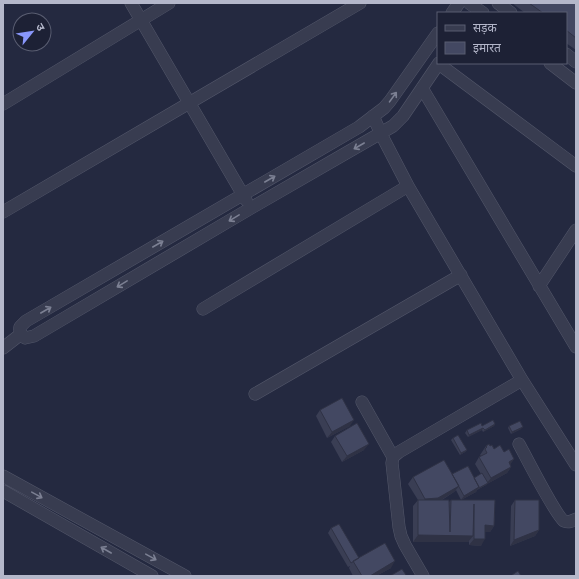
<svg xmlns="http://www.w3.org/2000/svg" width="579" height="579" viewBox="0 0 579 579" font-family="Commissioner,'Noto Sans Devanagari',sans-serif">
<rect width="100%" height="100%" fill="#242940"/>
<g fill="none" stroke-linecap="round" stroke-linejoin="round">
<g stroke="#53576a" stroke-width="13">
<path id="minor" d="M131 3 246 200
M469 3 483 13
M498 3 511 13
M452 13 459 3
M438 33 390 101 384 108 359 127 26 321 20 327C19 332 21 334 25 338L34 336 251 208 393 126 403 116 439 63
M566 54 576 62
M550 63 576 83
M439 64 576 166
M422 88 576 347
M3 104 169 3
M373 116 381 134 408 186 522 380 576 465
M3 212 360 3
M539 286 576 230
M203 309 408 186
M3 348 21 334
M255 394 461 275
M362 402 393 457
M519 444C526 457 556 516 564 521 569 523 572 521 576 519
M3 476 185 576
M3 491 152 576
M423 576 405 545 401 536 399 527 392 463 393 457 399 452 522 380"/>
</g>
<use href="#minor" stroke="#383c50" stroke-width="12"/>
</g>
<path fill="#3a3e54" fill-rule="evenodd" d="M512 3H576V50L566 43V13H525Z
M320 410 350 426 327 438 316 416Z
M495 424 494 426 483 432 482 430 468 437 465 433 467 430 482 426Z
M509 426 521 429 511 434 508 428Z
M335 436 364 450 342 462 331 442Z
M453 438 467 450 465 452 460 455 451 440Z
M486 446H490L494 449 504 452 514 459 510 464 511 467 507 473 487 484 486 485 477 490 476 492 461 500H495L494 526 490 532H485L481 546 469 545V541L468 542H413V506L418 500 408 484 413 477 452 474 474 478 481 474 475 464 479 457 481 456 480 455ZM456 490 461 500H451L449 502 442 500 454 492Z
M515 500 539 530 535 536 510 546 511 506Z
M331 528 359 558 391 568 376 576H353L349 568 350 566 348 567 328 533Z"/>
<path fill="#2f3245" d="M354 420 350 426 327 438 332 432Z
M495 424 494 426 483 432 485 430Z
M523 427 521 429 511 434 512 432Z
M483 428 482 430 468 437 469 435Z
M369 444 364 450 342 462 347 456Z
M467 450 465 452 460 455 461 453Z
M514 459 510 465 509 462Z
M511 467 507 473 487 484 486 485 477 490 479 488 487 483 491 478Z
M459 486 454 492 433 505H420L425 499Z
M479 487 476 492 461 500 464 496Z
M485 525 494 526 490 532H481Z
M539 530 535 536 510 546 514 540Z
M418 535 473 536 468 542H413Z
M474 539H485L481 546 469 545Z
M395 561 391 568 376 576H370Z"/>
<path fill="#434862" stroke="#2f3245" d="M529 3H576V38L566 30V13H543Z
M342 398 354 420 332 432 320 410Z
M493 420 495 424 485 430 483 428 469 435 467 430 481 423 482 426Z
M520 421 523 427 512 432 509 426Z
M357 423 369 444 347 456 335 436Z
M458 435 467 450 461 453 453 438Z
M489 444 490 446 492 445 494 449 500 445 504 452 509 449 514 459 509 462 511 467 491 478 479 457 487 453 485 449 487 447 486 446Z
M444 460 459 486 438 498 425 499 413 477Z
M468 466 479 487 464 496 452 474Z
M482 473 488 483 479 488V487L474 478Z
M418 500H449L450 532 451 500H495L494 526 485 525V539H474V504L473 536 418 535Z
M515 500H539V530L514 540Z
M339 524 359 558 351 563 331 528Z
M385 543 395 561 370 576H362L353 561Z
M402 569 406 575 404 576H390Z
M518 571 521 576H513L512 575Z"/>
<defs><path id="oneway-shaft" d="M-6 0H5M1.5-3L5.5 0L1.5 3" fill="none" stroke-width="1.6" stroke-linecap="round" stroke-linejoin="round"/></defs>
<g stroke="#7c8093">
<use href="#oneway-shaft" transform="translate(393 97) rotate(-54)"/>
<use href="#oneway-shaft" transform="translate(359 146) rotate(150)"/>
<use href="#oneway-shaft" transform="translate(270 179) rotate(-30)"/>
<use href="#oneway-shaft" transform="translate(234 218) rotate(149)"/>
<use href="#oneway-shaft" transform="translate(158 244) rotate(-30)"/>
<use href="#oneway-shaft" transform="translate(122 284) rotate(149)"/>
<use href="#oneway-shaft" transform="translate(46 310) rotate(-30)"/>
<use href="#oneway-shaft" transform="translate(37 495) rotate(29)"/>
<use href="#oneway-shaft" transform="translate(106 550) rotate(-150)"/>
<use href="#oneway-shaft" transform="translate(151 557) rotate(29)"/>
</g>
<rect width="579" height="579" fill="none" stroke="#b4b7ca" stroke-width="8"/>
<rect x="437" y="12" width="130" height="52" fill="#1d2135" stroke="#595d71"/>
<rect x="445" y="25" width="20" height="6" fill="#383c50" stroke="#595d71"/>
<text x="473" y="32" font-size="12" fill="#b4b7ca">सड़क</text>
<rect x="445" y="42" width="20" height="12" fill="#434862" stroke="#595d71"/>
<text x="473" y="52" font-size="12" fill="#b4b7ca">इमारत</text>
<g transform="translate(32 32) rotate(60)"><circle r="19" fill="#1d2135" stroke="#595d71"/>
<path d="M0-3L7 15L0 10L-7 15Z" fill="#8997fb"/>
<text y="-6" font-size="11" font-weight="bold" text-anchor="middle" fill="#b4b7ca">उ</text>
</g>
</svg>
